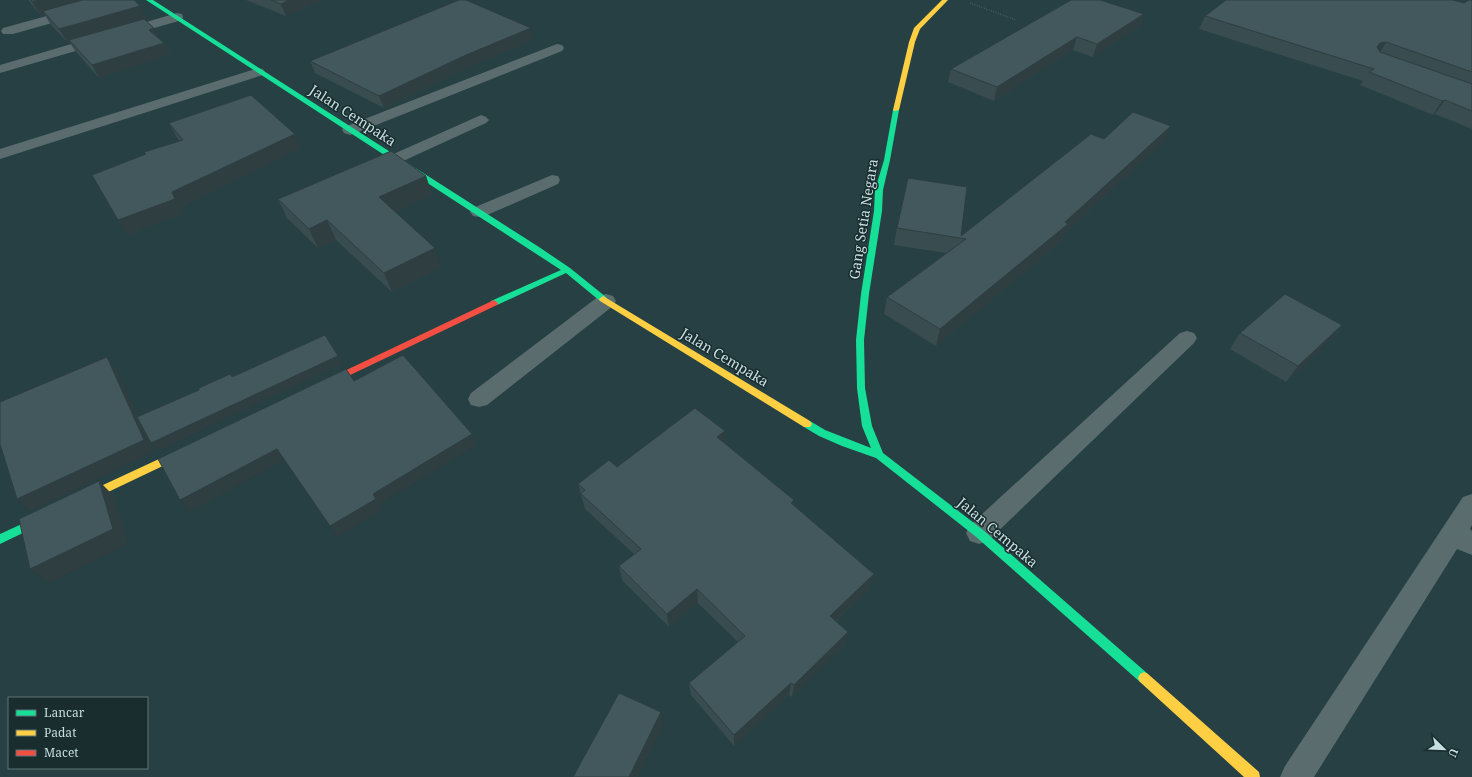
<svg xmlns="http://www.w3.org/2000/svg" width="1472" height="777" viewBox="0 0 1472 777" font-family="'Noto Serif',serif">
<rect width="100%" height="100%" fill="#264043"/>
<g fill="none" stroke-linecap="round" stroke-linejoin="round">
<path stroke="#627374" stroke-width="1.5" stroke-dasharray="0.5 2" stroke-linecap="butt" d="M970 3 1016 20"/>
<path fill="#5a6c6e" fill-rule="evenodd" d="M105 0H125L123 3 13 34H3L1 31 3 28Z
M258 68 263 69 265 72 263 75 0 159V149Z
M481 115 486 117 489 120 486 123 401 162 395 164 389 162 387 159 389 156Z
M552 175 558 176 560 180 558 184 485 216 479 217 473 216 470 212 473 208Z
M606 294 613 296 616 301 613 306 487 405 479 407 471 405 468 399 471 393 599 296Z
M1187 331 1194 333 1197 338 1194 343 988 541 979 544 970 541 966 533 970 525 1180 333Z"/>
<path fill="#5a6c6e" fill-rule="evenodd" d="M177 13 182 14 183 17 182 20 0 73V65Z
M557 44 562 45 564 48 562 51 356 133 350 135 344 133 342 130 344 127Z
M1472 494V525L1470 529 1472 531V555L1457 549 1314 777H1280L1285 766 1463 497Z"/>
<path fill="#16e098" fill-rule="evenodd" d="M146 0H153L539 247 570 268 606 297 607 299 606 301H600L566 273 497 305H491L490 303 491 301 561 270Z
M896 108 899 110 890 160 883 190 882 211 869 294 864 340 865 388 872 426 883 453 983 530 1148 674 1150 678 1148 682 1144 684 1140 682 975 536 876 458 842 446 819 436 804 427 802 424 804 421H810L825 430 871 448 862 426 857 388 856 340 861 294 874 211 875 190 884 160 893 110Z
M48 512 52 513 53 516 52 519 0 544V534Z"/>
<path fill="#ffcf43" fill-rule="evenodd" d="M942 0H948L920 29 915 42 899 110 894 111 893 110 909 42 914 28Z
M603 296 810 421 812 424 810 427H804L600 301 599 299Z
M187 446 190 447 192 450 190 453 83 504 79 505 75 504 74 501 75 498Z
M1144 672 1148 674 1259 772 1260 777H1244L1140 682 1138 678 1140 674Z"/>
<path fill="#f24e42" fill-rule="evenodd" d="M494 300 498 303 497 305 325 387H319L318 385 319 383Z"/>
</g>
<path fill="#394c50" d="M28 0H134L148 20 146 21 160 40 164 43 170 55 99 78 76 52 70 43H68L51 25 45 15 41 16Z
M246 0H323L286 16Z
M1472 0V129L1435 114 1433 115 1360 85 1363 81 1199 29 1205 16 1464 3Z
M1144 14 1139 27 1093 57 1073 50 994 101 948 82 951 69Z
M533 40 469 67 384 108 315 73 310 61Z
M169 123 302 148 181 207 184 213 128 235 118 220 146 154 180 141 177 138Z
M1104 139 1164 142 1065 233 1062 241 936 346 884 314 887 297 946 253 894 245 897 228 961 236Z
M426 176 432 195 395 212 441 267 392 292 336 240 318 248 287 218 278 199Z
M1342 325 1330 341 1286 382 1230 349 1240 333Z
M725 431V444L794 500V506L874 574 870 588 836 621 848 632 845 645 792 697 789 695 734 746 691 695 689 683 738 642 698 603 669 627 622 580 619 566 634 554 585 509 578 484Z"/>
<path fill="#2e3e41" d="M40 0H99L43 11 45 15 41 16 32 2Z
M289 0H323L286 16 281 4Z
M140 6 148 20 71 43 69 40 70 43H68L59 29Z
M1144 14 1139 27 1093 57 1097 44Z
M154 28 160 40 149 30Z
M531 28 533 40 469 67 384 108 379 96 466 55Z
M1077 37 1073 50 994 101 997 87Z
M1386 42 1378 56 1377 47 1380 43Z
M164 43 170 55 99 78 92 65Z
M1445 100 1435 114 1433 115 1442 101Z
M1171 126 1164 142 1065 233 1062 241 936 346 940 329 1065 222Z
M295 134 302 148 181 207 184 213 128 235 118 220 172 192Z
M426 176 432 195 386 216 379 197Z
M327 220 336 240 318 248 309 229Z
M435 248 441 267 392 292 384 273Z
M1342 325 1330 341 1286 382 1298 366Z
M338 356 342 364 158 451 151 443Z
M107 357 117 369 154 452 30 511 17 499Z
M725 431V446L717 437Z
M472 434 477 445 380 504 383 510 337 537 330 526 373 494Z
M277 449 285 460 190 512 180 500Z
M99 481 114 496 128 544 49 583 30 569Z
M794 500 793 515 791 503Z
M874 574 870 588 827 629 830 616Z
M697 589 698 603 669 627 667 614Z
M848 632 845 645 792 697 794 685Z
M791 683 789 695 734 746V735Z
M661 712 664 724 638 777H629Z"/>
<path fill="#42585d" stroke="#2e3e41" d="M31 0H40L32 2Z
M82 0H134L140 6 59 29 43 11Z
M271 0H289L281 4Z
M459 0H466L531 28 466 55 379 96 310 61Z
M1071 0H1100L1144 14 1097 44 1077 37 997 87 951 69Z
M1226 0H1453L1464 3 1469 0H1472V72L1386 42 1380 43 1377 47 1380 52 1472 84V111L1445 100 1442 101 1369 72 1374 69 1205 16Z
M144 19 154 28 149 30 164 43 92 65 69 40Z
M251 95 295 134 172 192 175 199 118 220 92 175 146 154 144 152 183 140 169 123Z
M1133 112 1171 126 1065 222 1068 224 940 329 887 297 966 239 897 228 908 178 967 187 961 236 1091 134 1104 139Z
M391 151 426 176 379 197 435 248 384 273 327 220 309 229 278 199Z
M1285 294 1342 325 1298 366 1240 333Z
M325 335 338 356 151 443 137 417 199 390V388L230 374 232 377Z
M403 355 472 434 373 494 376 499 330 526 277 449 180 500 158 459 346 369 354 381Z
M107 357 144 440 17 499 0 444V402Z
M695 408 725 431 717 437 794 500 791 503 874 574 830 616 848 632 794 685 791 683 734 735 689 683 745 636 697 589 667 614 619 566 641 549 581 494 585 490 578 484 609 460 617 467Z
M99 481 113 529 30 569 19 519Z
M619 693 661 712 629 777H573Z"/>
<g text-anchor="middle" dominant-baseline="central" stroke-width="3" stroke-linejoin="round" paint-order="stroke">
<g font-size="14" fill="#c6dfe1" stroke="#192d2f">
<text transform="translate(353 115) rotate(33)">Jalan Cempaka</text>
<text transform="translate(863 219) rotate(-81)">Gang Setia Negara</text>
<text transform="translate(725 357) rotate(31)">Jalan Cempaka</text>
<text transform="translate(998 532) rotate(40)">Jalan Cempaka</text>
</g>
</g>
<rect x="8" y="697" width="140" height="72" fill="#192d2f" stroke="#5e7476"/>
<rect x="16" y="710" width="20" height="6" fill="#16e098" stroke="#5e7476"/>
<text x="44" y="717" font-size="12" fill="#c6dfe1">Lancar</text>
<rect x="16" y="730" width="20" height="6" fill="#ffcf43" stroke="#5e7476"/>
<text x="44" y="737" font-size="12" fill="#c6dfe1">Padat</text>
<rect x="16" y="750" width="20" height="6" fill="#f24e42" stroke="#5e7476"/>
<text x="44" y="757" font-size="12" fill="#c6dfe1">Macet</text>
<g transform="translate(1444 749) rotate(113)" stroke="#192d2f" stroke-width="3" paint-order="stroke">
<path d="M0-3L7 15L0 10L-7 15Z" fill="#c6dfe1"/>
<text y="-6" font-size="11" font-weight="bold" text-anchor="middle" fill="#c6dfe1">U</text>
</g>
</svg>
